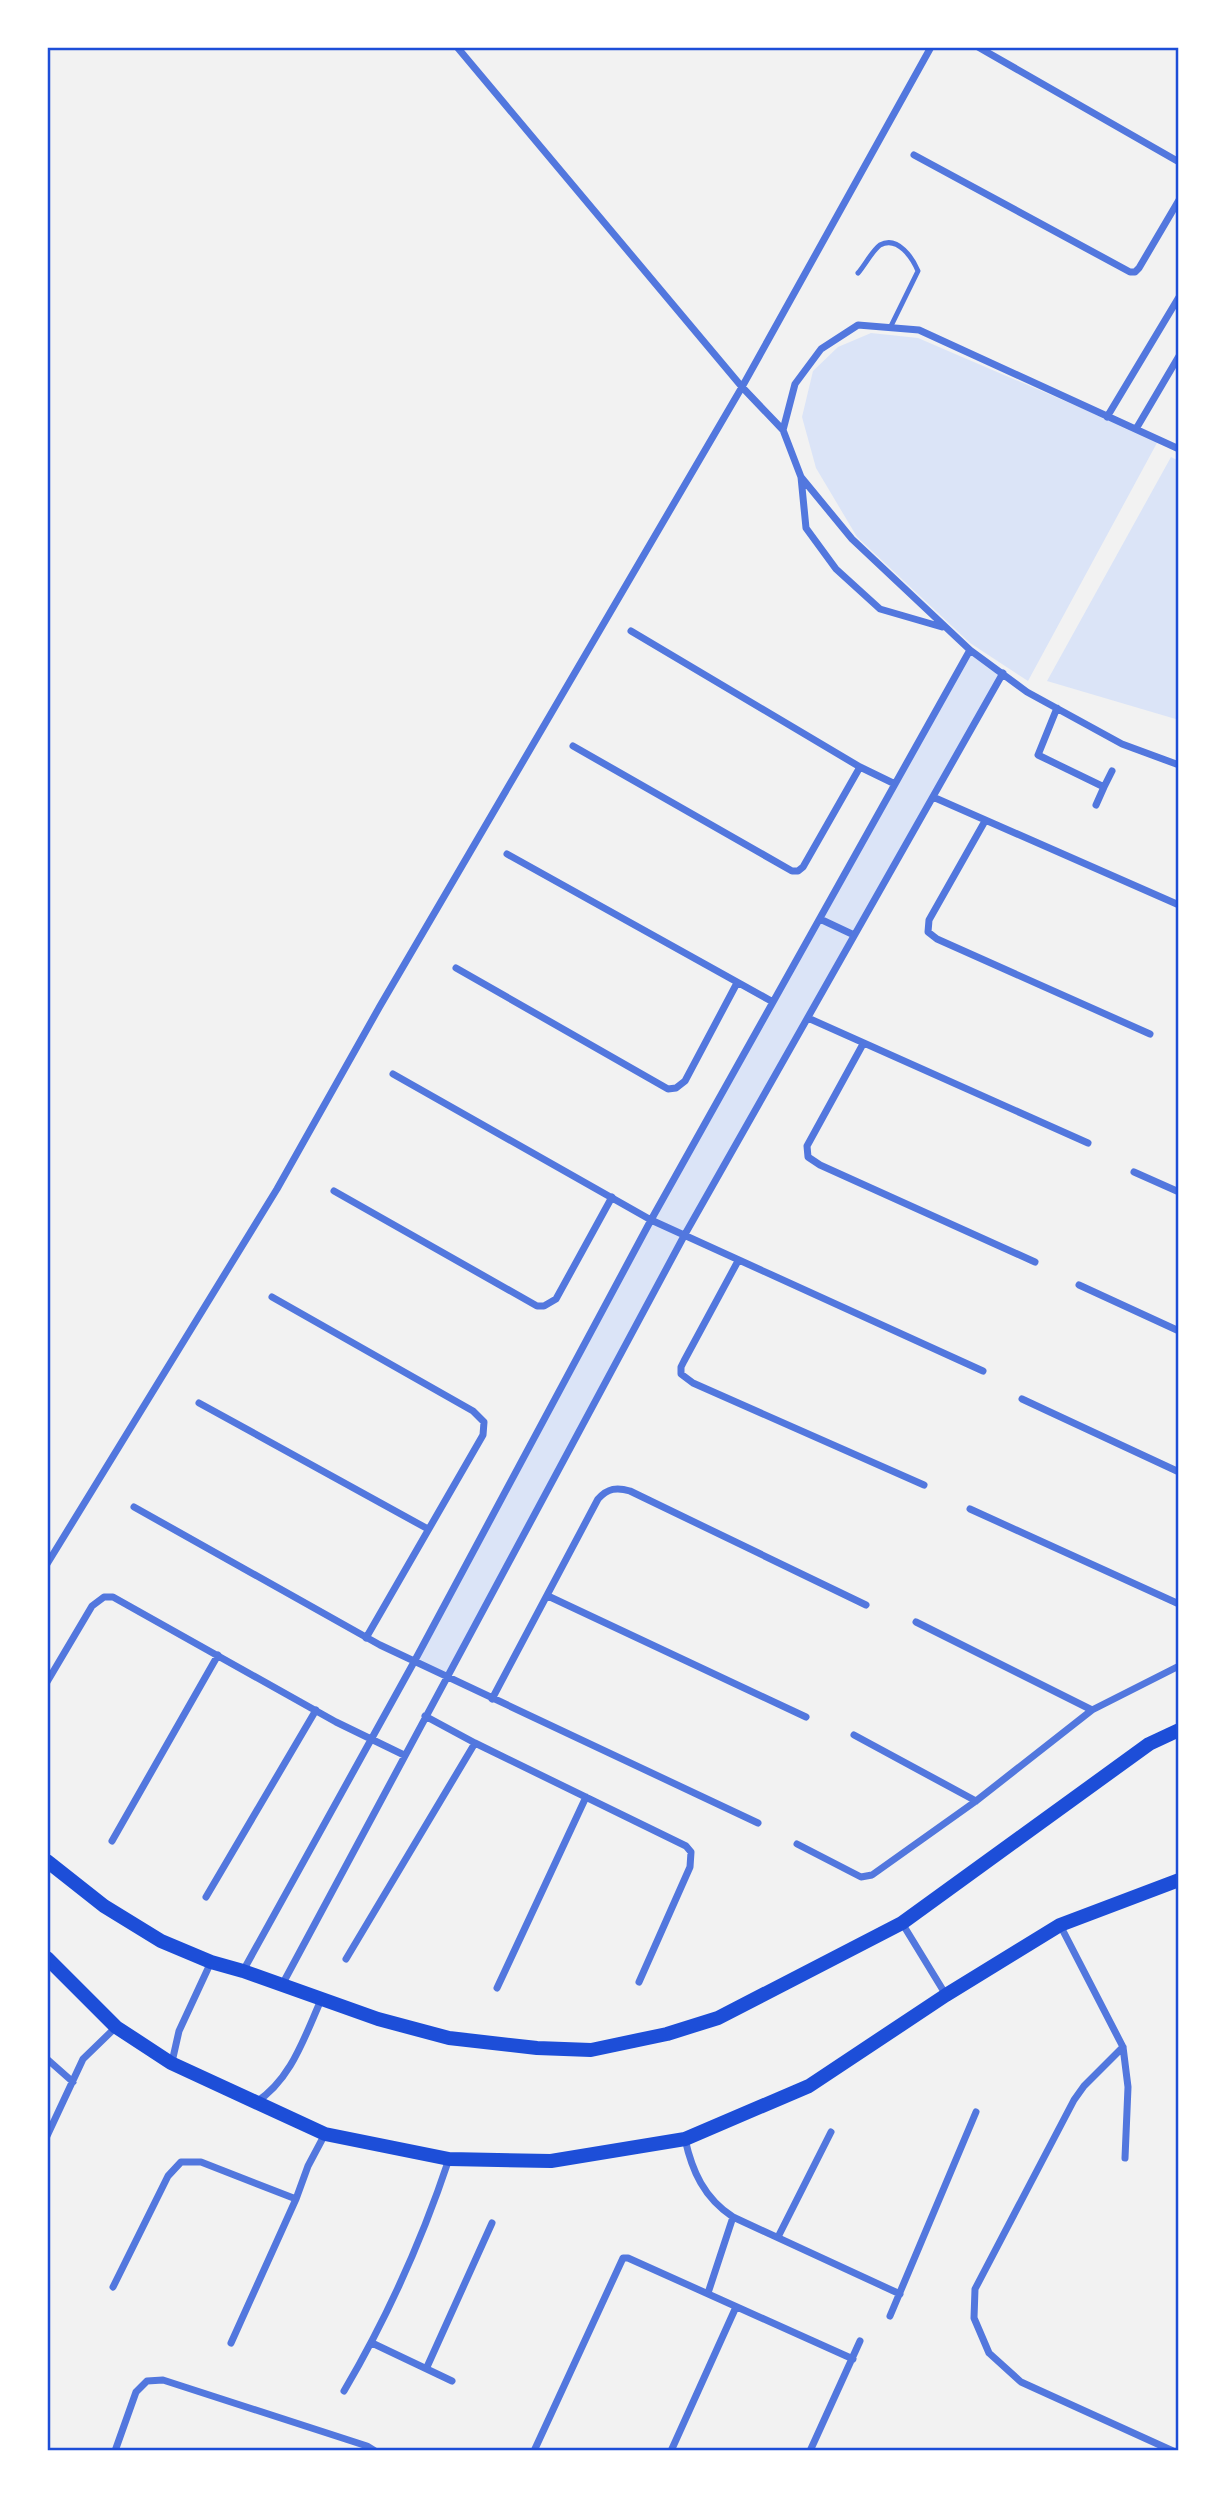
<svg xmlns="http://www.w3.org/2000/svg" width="1226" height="2498" viewBox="0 0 1226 2498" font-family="'Sofia Sans Condensed',sans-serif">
<rect width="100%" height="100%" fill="#f2f2f2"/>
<path fill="#dbe4f7" d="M871 333 918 338 1158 441 1028 681 970 643 857 537 816 468 802 417 813 371 838 347Z
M1171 457 1179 461V720L1047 681Z
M970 650 1003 673 684 1236 446 1678 414 1662 651 1220Z"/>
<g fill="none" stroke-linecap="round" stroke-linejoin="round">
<path stroke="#5277de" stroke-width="5" d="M858 273C865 265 872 251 880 245 898 235 913 259 918 271L890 328"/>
<path stroke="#5277de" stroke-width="7" d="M457 47 742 387 783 430 801 477 852 539 970 650 1027 692 1122 744 1179 765
M978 47 1179 162
M914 155 1130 272H1135L1139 268 1179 200
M1107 417 1179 297
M1136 429 1179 356
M783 430 795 384 821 349 858 325 919 330 1179 449
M801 477 806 528 836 569 880 609 942 627
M631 631 860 767 895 784
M1057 708 1038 755 1104 787 1096 805
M573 746 792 871H798L803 867 860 767
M1104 787 1112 771
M933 797 1179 905
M985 821 929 920 928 932 937 939 1150 1034
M507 854 773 1002
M820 919 854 935
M456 968 668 1089 676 1088 685 1081 737 983
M808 1018 1088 1143
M863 1044 807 1146 808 1157 820 1165 1035 1262
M393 1074 651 1220 983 1371
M1134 1172 1179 1192
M334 1191 537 1306H544L556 1299 612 1197
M738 1261 684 1361 681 1367V1374L693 1383 924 1485
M1079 1285 1179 1331
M272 1297 473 1411 484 1422 483 1435 366 1638
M1022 1399 1179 1472
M199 1403 428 1529
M134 1507 380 1645 758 1823
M970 1509 1179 1604
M47 1564 277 1189 380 1006 742 387 931 47
M548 1596 806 1717
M916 1622 1092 1710
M47 1682 92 1606 104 1597H113L336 1722 404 1755
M492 1699 598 1499C608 1488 617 1487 630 1491L866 1605
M425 1716 475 1743 686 1846 691 1852 690 1867 639 1982
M854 1735 976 1801
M112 1841 218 1655
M797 1844 861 1877 872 1875 976 1801 1092 1710 1179 1666
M206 1897 316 1710
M902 1923 946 1995
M1060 1925 1123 2047 1128 2087 1125 2158
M346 1959 475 1743
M243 1971 414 1662 651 1220 970 650
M282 1985 684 1236 1003 673
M497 1988 586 1797
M1123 2047 1084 2086 1074 2100 975 2289 974 2318 989 2353 1021 2382 1173 2451
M47 2059 73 2082
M172 2062 179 2031 211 1962
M255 2103C291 2080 304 2038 321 2000
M47 2136 83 2059 116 2027
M685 2139C692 2171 704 2198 733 2217L900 2294
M778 2237 831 2132
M113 2287 168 2176 181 2162H201L296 2199
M708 2293 733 2217
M890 2316 976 2112
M231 2343 296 2199 308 2166 325 2134
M372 2343 452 2381
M427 2367 492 2223
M344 2391C387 2318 422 2240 449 2159
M115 2451 136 2392 147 2381 163 2380 367 2446 375 2451
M534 2451 623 2258H628L853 2359
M671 2451 736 2307
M810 2451 860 2341"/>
<path stroke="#1d4ed8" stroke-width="14" d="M47 1861 104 1906 161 1941 211 1962 243 1971 378 2019 449 2038 537 2048 591 2050 667 2034 718 2018 902 1923 1149 1744 1179 1730
M47 1958 116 2027 171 2063 325 2134 449 2159 551 2161 685 2139 809 2086 946 1995 1060 1925 1179 1880"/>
</g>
<rect width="1226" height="2498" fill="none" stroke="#ffffff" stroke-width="98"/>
<rect x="49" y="49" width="1128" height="2400" fill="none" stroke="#1d4ed8" stroke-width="2.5"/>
</svg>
